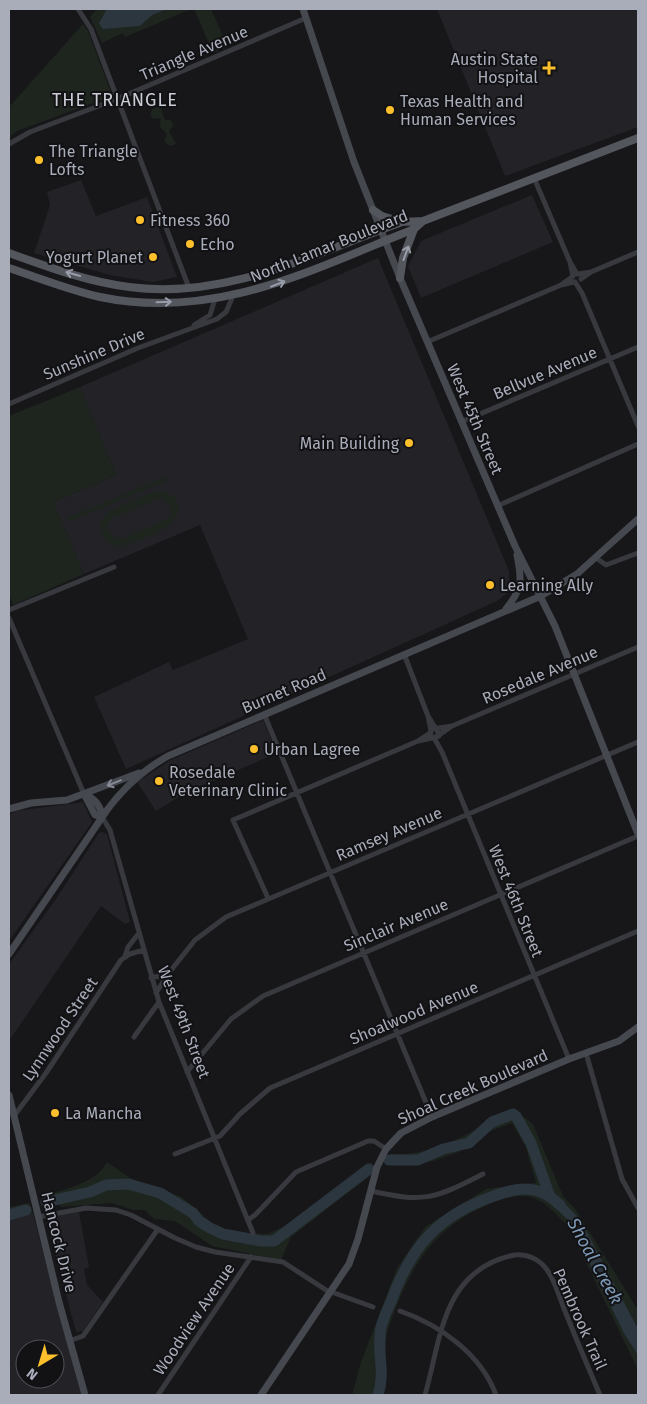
<svg xmlns="http://www.w3.org/2000/svg" width="647" height="1404" viewBox="0 0 647 1404" font-family="'Fira Sans',sans-serif">
<rect width="100%" height="100%" fill="#17171a"/>
<path fill="#232327" fill-rule="evenodd" d="M437 9H638V127L505 176Z
M81 180 96 216 147 197 177 277 153 282 110 275 34 253 50 205 47 192Z
M532 195 553 242 421 298 408 266 421 241Z
M378 258 509 571V588L505 595 497 601 126 769 94 697 169 662 173 670 248 639 200 525 84 574 53 502 116 475 80 387Z
M263 720 277 753 185 793 156 811 137 782 171 760Z
M83 802 92 822 9 941V815L16 811Z
M103 832 107 834 130 922 125 924 101 906 9 1041V964L56 899 99 833Z
M79 1212 89 1267 84 1269 87 1285 103 1302 83 1331 76 1332 46 1218Z
M33 1213 81 1395H9V1220ZM25 1349H55V1379H25Z"/>
<path fill="#1d251e" fill-rule="evenodd" d="M97 9H191L125 37 123 33 102 43 90 17Z
M194 9H211L228 47 213 53Z
M83 24 88 31 110 90 108 99H104L17 131 11 136 9 141V107Z
M160 106 165 120H170L174 125 169 131 176 144 170 146 164 142 167 134 160 127 161 118 153 119 150 115 152 109Z
M80 387 116 475 53 502 84 574 13 605 9 594V416Z
M166 476 168 480 69 522 67 518Z
M161 491C167 492 173 495 177 501 189 526 139 541 122 546 109 546 102 539 100 526L104 516 110 511 152 492ZM160 498 170 505 171 513 167 519 124 538C115 540 109 535 107 526L112 518Z
M515 1110 533 1124 563 1196 576 1210 638 1310V1370L570 1229C559 1217 543 1197 525 1196 512 1195 496 1201 485 1206 431 1230 409 1270 390 1324 381 1346 390 1373 382 1395H352L361 1362 397 1268 425 1227 486 1189 536 1183 526 1148 512 1123 488 1132 459 1152 433 1161 409 1165 389 1164 391 1154C438 1157 474 1128 515 1110Z
M107 1162 130 1178 182 1197 214 1225 231 1232 267 1234 289 1224 372 1162 368 1177 291 1237 281 1260 212 1246 175 1221 154 1219 145 1210H133L112 1203 61 1207 58 1202 44 1205 42 1196C63 1190 97 1183 107 1162Z
M29 1203 33 1213 9 1220V1207Z"/>
<path fill="#2c363f" d="M107 9H167L152 15 140 26 103 29 99 23Z
M553 1192 580 1219 638 1329V1355L625 1335 568 1220 545 1198Z"/>
<g fill="none" stroke-linecap="round" stroke-linejoin="round">
<path stroke="#2c363f" stroke-width="11" d="M389 1160H418L443 1149 469 1143 492 1122 513 1114 516 1116 531 1143 549 1194
M46 1202 90 1192 106 1185 128 1184 160 1193 193 1213 199 1221 210 1228 223 1234 261 1241H274L369 1169
M9 1215 26 1210
M378 1395C386 1371 376 1351 381 1328 383 1318 388 1309 392 1299 412 1245 439 1215 494 1196 520 1186 540 1185 560 1205"/>
<path stroke="#38393f" stroke-width="5" d="M78 9 91 29 189 288
M9 144 30 132 117 99 306 18
M534 178 570 262 577 274
M570 262 573 276
M578 274 591 272
M581 279 591 272 638 252
M575 282 582 293 638 426
M561 285 574 282
M194 325 210 315 215 299
M427 342 561 285 572 277
M9 404 138 348 217 319 226 312 233 296
M461 422 638 347
M497 506 638 444
M596 558 606 565 638 553
M9 610 114 567
M9 618 84 794
M404 654 428 716 436 729
M264 714 432 1117
M428 716 431 731
M437 730 439 736 432 738 430 734 432 729 452 726 638 647
M439 735 452 726
M434 738 442 752 569 1059
M418 741 432 738
M102 817 110 830 159 1002 253 1233
M268 898 233 820 418 741 430 733
M125 956 128 947 139 933
M151 978 168 974 195 940 226 917 638 742
M156 993 168 974
M134 1037 159 1002
M586 1053 622 1179 638 1208
M187 1072 231 1019 263 996 638 836
M14 1116 46 1073 121 960 130 954 144 950
M175 1154 220 1136 240 1114 270 1088 638 931
M371 1191C425 1203 434 1199 483 1174
M38 1217 86 1208 116 1210 131 1215 175 1238 196 1247 215 1252 283 1262 326 1290 373 1307
M248 1220 255 1215 296 1172 368 1141H374L386 1149
M400 1311C440 1325 481 1354 496 1395
M69 1341 83 1336 158 1229
M158 1395 251 1257
M425 1395C441 1339 442 1273 510 1256 526 1252 541 1259 549 1273 556 1284 560 1299 565 1311 576 1339 588 1367 600 1395"/>
<path stroke="#46484f" stroke-width="7" d="M303 9 354 162 400 278 515 546 555 626 638 834
M506 609C523 588 522 580 517 555
M84 794C94 798 101 806 102 817
M84 794 95 815 102 817
M9 809 31 803 67 800 139 773
M9 954 107 810C124 787 143 770 168 756L541 596 577 574 638 519
M9 1095 59 1302 85 1395
M261 1395 349 1264 358 1239 377 1167 386 1149 401 1133 432 1117 569 1059 619 1041 638 1027"/>
<path stroke="#54565e" stroke-width="8" d="M373 210 382 216 402 222
M9 253C48 267 88 282 129 287 226 300 313 254 402 222L423 221 638 138
M9 268C39 278 69 290 100 297 215 321 311 270 414 229L423 221
M400 278 403 258 414 229"/>
</g>
<defs><path id="oneway-shaft" d="M-6 0H5M1.5-3L5.5 0L1.5 3" fill="none" stroke-width="1.6" stroke-linecap="round" stroke-linejoin="round" transform="scale(1.25)"/></defs>
<g stroke="#989ca8">
<use href="#oneway-shaft" transform="translate(406 253) rotate(-70)"/>
<use href="#oneway-shaft" transform="translate(73 274) rotate(-164)"/>
<use href="#oneway-shaft" transform="translate(278 284) rotate(-21)"/>
<use href="#oneway-shaft" transform="translate(164 302) rotate(-2)"/>
</g>
<use stroke="#868a95" href="#oneway-shaft" transform="translate(114 783) rotate(158)"/>
<g fill="#fdc02c" stroke="#121215" stroke-width="2">
<path d="M546.5 60.5h5v5h5v5h-5v5h-5v-5h-5v-5h5z"/>
<circle cx="390" cy="110" r="5"/>
<circle cx="39" cy="160" r="5"/>
<circle cx="140" cy="220" r="5"/>
<circle cx="190" cy="244" r="5"/>
<circle cx="153" cy="257" r="5"/>
<circle cx="409" cy="443" r="5"/>
<circle cx="490" cy="585" r="5"/>
<circle cx="254" cy="749" r="5"/>
<circle cx="159" cy="781" r="5"/>
<circle cx="55" cy="1113" r="5"/>
</g>
<g text-anchor="middle" dominant-baseline="central" stroke-width="4" stroke-linejoin="round" paint-order="stroke">
<g font-size="16" fill="#a9adba" stroke="#121215">
<text transform="translate(194 53) rotate(-23)">Triangle Avenue</text>
<text transform="translate(329 246) rotate(-22)">North Lamar Boulevard</text>
<text transform="translate(94 354) rotate(-23)">Sunshine Drive</text>
<text transform="translate(545 373) rotate(-23)">Bellvue Avenue</text>
<text transform="translate(475 419) rotate(67)">West 45th Street</text>
<text transform="translate(540 675) rotate(-23)">Rosedale Avenue</text>
<text transform="translate(284 691) rotate(-23)">Burnet Road</text>
<text transform="translate(389 834) rotate(-23)">Ramsey Avenue</text>
<text transform="translate(516 901) rotate(68)">West 46th Street</text>
<text transform="translate(396 925) rotate(-23)">Sinclair Avenue</text>
<text transform="translate(414 1013) rotate(-23)">Shoalwood Avenue</text>
<text transform="translate(184 1022) rotate(69)">West 49th Street</text>
<text transform="translate(60 1029) rotate(-56)">Lynnwood Street</text>
<text transform="translate(473 1087) rotate(-24)">Shoal Creek Boulevard</text>
<text transform="translate(59 1242) rotate(76)">Hancock Drive</text>
<text transform="translate(194 1319) rotate(-56)">Woodview Avenue</text>
<text transform="translate(580 1319) rotate(66)">Pembrook Trail</text>
</g>
<g font-size="16" fill="#a9adba" stroke="#121215" text-anchor="start">
<text x="538" y="59" text-anchor="end">Austin State<tspan x="538" dy="18">Hospital</tspan></text>
<text x="400" y="101">Texas Health and<tspan x="400" dy="18">Human Services</tspan></text>
<text x="49" y="151">The Triangle<tspan x="49" dy="18">Lofts</tspan></text>
<text x="150" y="220">Fitness 360</text>
<text x="200" y="244">Echo</text>
<text x="143" y="257" text-anchor="end">Yogurt Planet</text>
<text x="399" y="443" text-anchor="end">Main Building</text>
<text x="500" y="585">Learning Ally</text>
<text x="264" y="749">Urban Lagree</text>
<text x="169" y="772">Rosedale<tspan x="169" dy="18">Veterinary Clinic</tspan></text>
<text x="65" y="1113">La Mancha</text>
</g>
<g font-size="18" letter-spacing="1" fill="#cacdd6" stroke="#121215">
<text x="115" y="100">THE TRIANGLE</text>
</g>
<g font-size="18" font-style="italic" fill="#7e9ab7" stroke="#121215">
<text transform="translate(595 1261) rotate(61)">Shoal Creek</text>
</g>
</g>
<rect width="647" height="1404" fill="none" stroke="#a9adba" stroke-width="20"/>
<g transform="translate(40 1364) rotate(218)"><circle r="24" fill="#121215" stroke="#4e5057"/>
<path d="M0-4L9 19L0 12L-9 19Z" fill="#fdc02c"/>
<text y="-8" font-size="14" font-weight="bold" text-anchor="middle" fill="#a9adba">N</text>
</g>
</svg>
